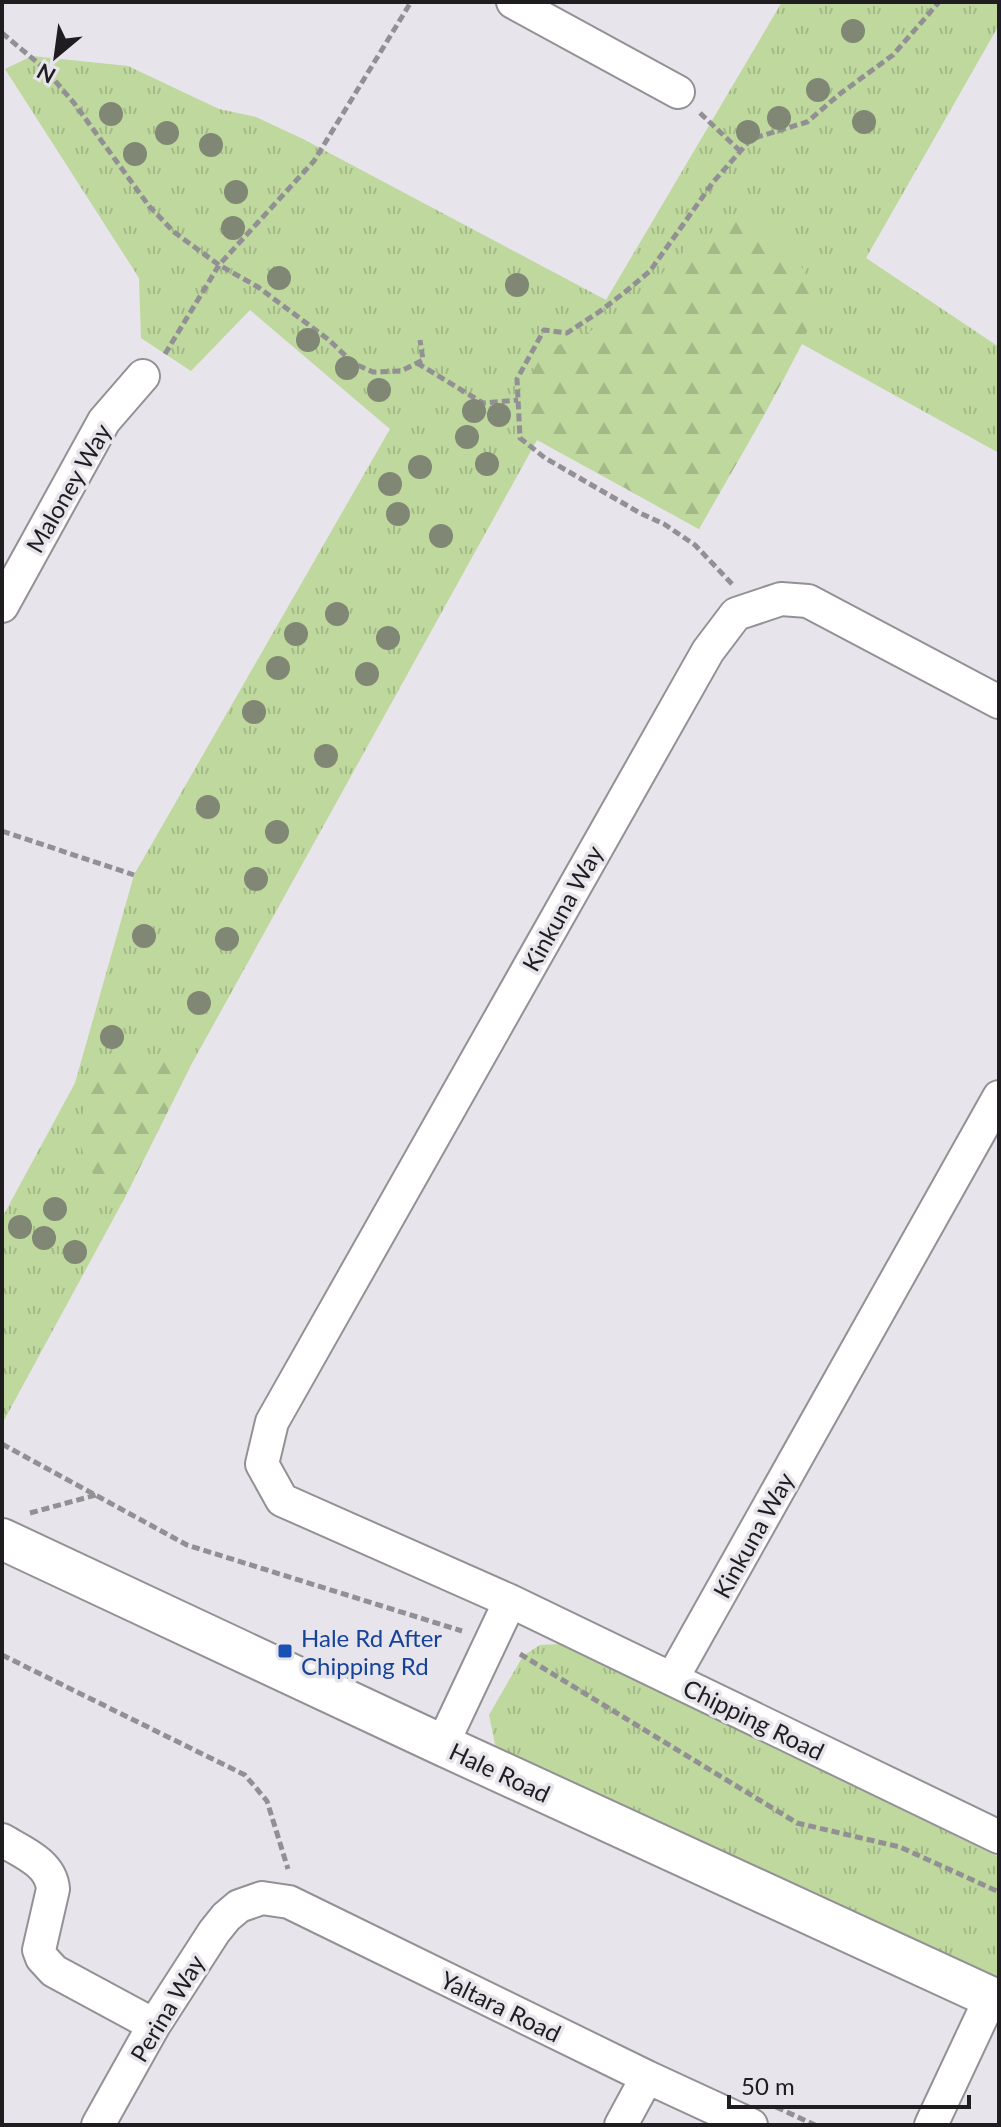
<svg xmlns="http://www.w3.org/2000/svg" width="1001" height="2127" viewBox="0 0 1001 2127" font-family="Lato,sans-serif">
<defs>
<pattern id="grass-tufts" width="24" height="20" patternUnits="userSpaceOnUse" patternTransform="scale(2)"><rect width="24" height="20" fill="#bed89d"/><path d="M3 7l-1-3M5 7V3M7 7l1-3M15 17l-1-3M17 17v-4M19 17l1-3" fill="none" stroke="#a3b987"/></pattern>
<pattern id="forest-firs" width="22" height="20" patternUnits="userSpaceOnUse" patternTransform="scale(2)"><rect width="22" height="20" fill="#bed89d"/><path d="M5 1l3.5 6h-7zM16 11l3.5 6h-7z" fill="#a3b987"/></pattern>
</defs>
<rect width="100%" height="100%" fill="#e7e4eb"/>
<path fill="url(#grass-tufts)" d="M782 2H999V25L866 258 999 347V453L802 344 699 529 537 440 190 1067 123 1201 2 1424V1218L75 1083 134 875 390 429 250 310 191 371 141 338 139 278 5 69 32 56 128 66 219 109 256 117 303 139 606 300Z
M561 1644 999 1857V1988L496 1749 489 1715 523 1656 540 1645Z"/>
<path fill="url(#forest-firs)" d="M750 213C779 238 811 264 815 306 818 328 717 497 699 529L537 439 530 423 527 383 543 352 589 332 640 296 692 243Z
M139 1056 190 1067 123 1201C99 1191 82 1160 79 1135 77 1118 94 1084 105 1071 111 1063 129 1059 139 1056Z"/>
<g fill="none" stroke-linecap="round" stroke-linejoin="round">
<g stroke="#939096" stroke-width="36">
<path id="minor" d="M513 2 678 92
M2 606 104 421 143 376
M999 702 808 601 781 599 736 614 708 651 272 1422 262 1464 282 1500 510 1601 999 1837
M672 1679 999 1097
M442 1745 510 1601
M2 1840C22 1852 51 1863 53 1889L39 1950 42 1958 54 1971 154 2025
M98 2125 154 2025 214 1932 226 1917 239 1906 262 1898 289 1902 647 2077 751 2125
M621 2125 647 2077
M931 2125 991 1997"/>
</g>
<g stroke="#939096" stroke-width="44">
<path id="major" d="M2 1539 442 1745 999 2001"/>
</g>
<path stroke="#929095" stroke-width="5" stroke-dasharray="8 4" stroke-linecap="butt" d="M2 33 44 68 74 103 149 206 174 232 219 265 258 287 329 340 353 363 373 372 401 371 423 360 420 340
M700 113 740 151
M165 354 219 265 314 161 411 2
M417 363 483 403 518 400
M732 584 695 545 664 524 640 513 545 458 520 438 517 379 544 330 567 333 599 312 625 292 650 271 714 181 751 139 807 122 841 93 893 55 939 2
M2 831 134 875
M2 1444 187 1545 462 1631
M30 1513 96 1495
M520 1654 797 1823 900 1847 999 1892
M2 1655 245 1775 267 1801 288 1869
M776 2107 815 2125"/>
<use href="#minor" stroke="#fff" stroke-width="32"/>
<use href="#major" stroke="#fff" stroke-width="40"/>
</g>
<g fill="#808775">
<circle cx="853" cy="31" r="12"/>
<circle cx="818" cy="90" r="12"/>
<circle cx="111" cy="114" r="12"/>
<circle cx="779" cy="118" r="12"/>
<circle cx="864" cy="122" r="12"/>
<circle cx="748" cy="132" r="12"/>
<circle cx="167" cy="133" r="12"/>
<circle cx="211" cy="145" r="12"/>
<circle cx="135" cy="154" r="12"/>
<circle cx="236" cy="192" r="12"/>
<circle cx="233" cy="228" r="12"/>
<circle cx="279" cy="278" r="12"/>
<circle cx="517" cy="285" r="12"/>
<circle cx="308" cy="340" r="12"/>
<circle cx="347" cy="368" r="12"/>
<circle cx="379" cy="390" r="12"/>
<circle cx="474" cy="411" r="12"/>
<circle cx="499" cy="415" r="12"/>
<circle cx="467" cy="437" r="12"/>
<circle cx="487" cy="464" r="12"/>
<circle cx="420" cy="467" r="12"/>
<circle cx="390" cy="484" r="12"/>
<circle cx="398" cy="514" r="12"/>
<circle cx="441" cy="536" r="12"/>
<circle cx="337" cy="614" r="12"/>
<circle cx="296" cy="634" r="12"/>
<circle cx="388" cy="638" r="12"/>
<circle cx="278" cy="668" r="12"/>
<circle cx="367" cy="674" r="12"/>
<circle cx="254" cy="712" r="12"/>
<circle cx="326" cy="756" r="12"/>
<circle cx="208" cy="807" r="12"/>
<circle cx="277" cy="832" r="12"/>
<circle cx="256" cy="879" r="12"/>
<circle cx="144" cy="936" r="12"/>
<circle cx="227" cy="939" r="12"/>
<circle cx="199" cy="1003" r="12"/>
<circle cx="112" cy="1037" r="12"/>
<circle cx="55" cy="1209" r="12"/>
<circle cx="20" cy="1227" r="12"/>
<circle cx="44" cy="1238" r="12"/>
<circle cx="75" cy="1252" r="12"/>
</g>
<rect fill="#1a4fb4" stroke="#e7e4eb" stroke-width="3" x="277" y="1643" width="16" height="16" rx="4"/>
<g text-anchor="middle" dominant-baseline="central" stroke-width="7" stroke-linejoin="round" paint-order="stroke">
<g font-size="24" fill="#1f1d20" stroke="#e7e4eb">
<text transform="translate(68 488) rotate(-60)">Maloney Way</text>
<text transform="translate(562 908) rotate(-61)">Kinkuna Way</text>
<text transform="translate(753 1535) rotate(-61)">Kinkuna Way</text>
<text transform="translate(754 1719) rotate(26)">Chipping Road</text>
<text transform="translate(500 1772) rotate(25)">Hale Road</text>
<text transform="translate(501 2006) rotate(26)">Yaltara Road</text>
<text transform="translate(167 2008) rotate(-59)">Perina Way</text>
</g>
<g font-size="24" fill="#164399" stroke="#e7e4eb" text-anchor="start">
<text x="301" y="1637">Hale Rd After<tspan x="301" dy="28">Chipping Rd</tspan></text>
</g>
</g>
<rect width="1001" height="2127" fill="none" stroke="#1f1d20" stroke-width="8"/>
<g transform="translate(56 56) rotate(209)" stroke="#e7e4eb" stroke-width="6" paint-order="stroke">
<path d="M0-6L14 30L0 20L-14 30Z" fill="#1f1d20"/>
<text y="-12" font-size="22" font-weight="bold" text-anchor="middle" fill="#1f1d20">N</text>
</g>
<path d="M729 2095v12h240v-12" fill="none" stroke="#1f1d20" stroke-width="4"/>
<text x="741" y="2095" font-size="24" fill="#1f1d20" stroke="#e7e4eb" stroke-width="6" paint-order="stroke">50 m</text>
</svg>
